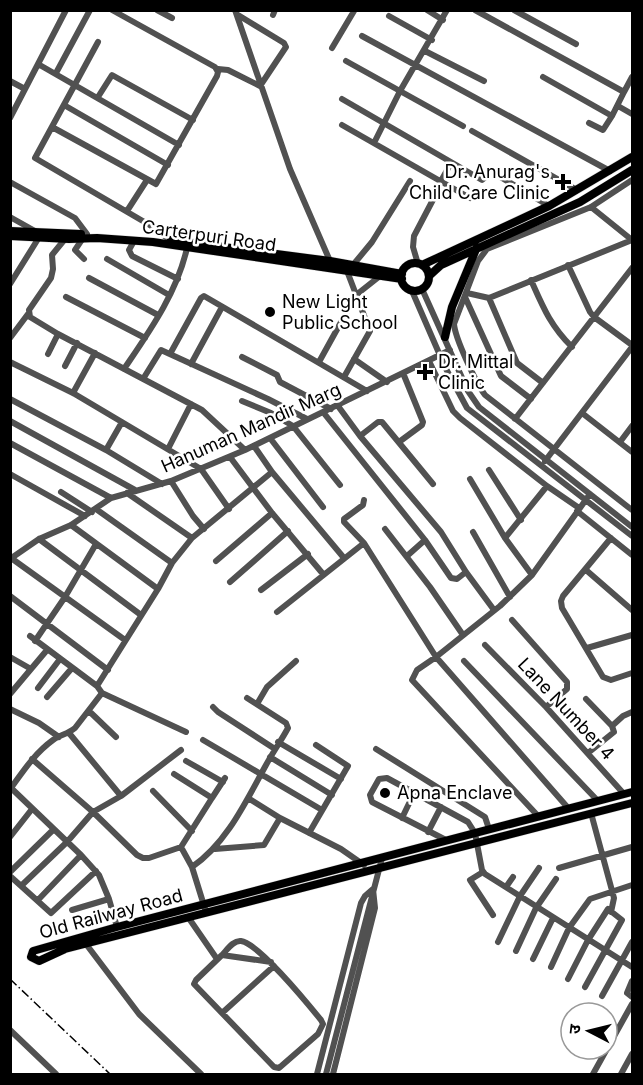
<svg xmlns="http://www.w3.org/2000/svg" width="643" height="1085" font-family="Inter,'Noto Sans Devanagari',sans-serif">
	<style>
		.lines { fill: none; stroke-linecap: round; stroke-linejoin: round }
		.major-casing { stroke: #dbdbdb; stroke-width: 9 }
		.minor { stroke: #515151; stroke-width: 6 }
		.major { stroke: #000; stroke-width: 8 }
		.rail { stroke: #000; stroke-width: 1.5; stroke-dasharray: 9 3 1.5 3; stroke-linecap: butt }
		.poi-dot { fill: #000; stroke: #fff; stroke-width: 2 }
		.labels { text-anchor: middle; stroke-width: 5; stroke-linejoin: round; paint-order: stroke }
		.poi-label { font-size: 18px; fill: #000; stroke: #fff; text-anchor: start }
		.street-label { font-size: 18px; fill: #000; stroke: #fff }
	</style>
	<rect width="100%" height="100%" fill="#fff"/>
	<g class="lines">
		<g class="major-casing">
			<path id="major" d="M10,231L81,234
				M10,236L69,239L97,238L153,242L402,279
				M171,240L330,261L402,274
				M401 277a14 14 0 1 1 28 0a14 14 0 1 1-28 0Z
				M422,265L549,206L632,157
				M429,276L441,265L580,202L632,170
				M445,337L452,307L477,247
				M632,792L117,927L33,951L31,957L39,961L65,949L632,803"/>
		</g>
		<path class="minor" d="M157,10L172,18
			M235,10L290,169L330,261
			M427,10L443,20
			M475,10L624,92L632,77
			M514,10L576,44
			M273,15L275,10
			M389,16L432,40
			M362,36L610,171
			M98,42L35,158L153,227L170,240
			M332,48L354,11L352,10
			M425,51L484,81
			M346,61L463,126
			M38,64L179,145
			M218,69L228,70L260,86L286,47L284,43L238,15
			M56,73L90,10
			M543,77L612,116L624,92
			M10,81L25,89
			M98,97L112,75L193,120
			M342,99L482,180L492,172L549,206
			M64,105L168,165
			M618,106L632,114
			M10,118L66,10
			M589,123L603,130L612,116
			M342,125L470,198
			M52,127L156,184L217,76L218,72L215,67L112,10
			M472,131L577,190
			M374,143L400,91L447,10
			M632,180L591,207L487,249L478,261L454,324C455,338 476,383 485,395L632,510
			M441,181L451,163
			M10,182L75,218L87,234
			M591,207L632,240
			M127,211L147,180
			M10,217L35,231
			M83,238L75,250L84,259
			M65,239L52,255L53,269L51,278L29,310L30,317L58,334L202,410L245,450
			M134,241L129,250L132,256L178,279
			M107,259L169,295
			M418,264L413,247L414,236L436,194
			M353,265L372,242L410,181
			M568,265L590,312L594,317L632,345
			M89,278L158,315
			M531,280C543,307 550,325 572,347
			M10,284L38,239
			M422,289L468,391L479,407L632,527
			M412,291L445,367L467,408L632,536
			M467,293L489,298L632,240
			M66,297L145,338
			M465,297L501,376L531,399
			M489,298L517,363L543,383
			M10,338L28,314
			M48,354L58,334
			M170,354L201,298L204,296L367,391
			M242,357L277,375L280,382L331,409
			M354,359L387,382
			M429,361L453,411L460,418L547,486L579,508
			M10,362L73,393L201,469L229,509
			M319,362L356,295L380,276
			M191,364L222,307
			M65,366L77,343
			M124,369C149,332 177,293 187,248
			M344,377L370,331L347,271
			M143,379L161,350L268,399L307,419
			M73,393L95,353
			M10,399L106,450L162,484
			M242,401L271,413L293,426L340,485
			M338,406L360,436L441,532L466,572L494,610
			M323,412L425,540L451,578L457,579L466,572
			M582,413L632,452
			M515,419L632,268
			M10,421L135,490
			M360,436L378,422H382L433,484
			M270,438L323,507
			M399,442L422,425L423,422L403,373
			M620,442L632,426
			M10,443L111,498
			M254,446L272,472L344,558
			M168,449L191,404
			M106,450L122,422
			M230,457L272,513L323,574
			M545,461L632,347
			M489,470L521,520
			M10,474L85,516
			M470,479L505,538L532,575
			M171,481L193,516L204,529
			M61,492L92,512
			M127,493L192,538
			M364,500L363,505L344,519V522L364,543L436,657L569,809
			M96,509L172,563
			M577,511L632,555
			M71,525L158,589
			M385,529L430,587L463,635
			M473,532L510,597
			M505,538L547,486
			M611,538L563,596L561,601L562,608L603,677L611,680L632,673
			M39,539L141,615
			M407,556L425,540
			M11,558L125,640
			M10,559L39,539L71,525L111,498L171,481L245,450L450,350
			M216,561L272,513
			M586,570L632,610
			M230,582L288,531
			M261,590L308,554
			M10,596L108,670
			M277,612L364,543
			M512,620L567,682V689L546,707
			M30,636L97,686L102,693L186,732
			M35,641L65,597L96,544
			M485,645L546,707L624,794
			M587,648L632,635
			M10,657L31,669
			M464,661L598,801
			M97,686L158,589L172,563L192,538L272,472
			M38,688L60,659
			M10,694L47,650
			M47,697L72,668
			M586,699L612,726
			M257,704L267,687L296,661
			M213,707L218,712L275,749
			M10,709L39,723L59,737
			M89,711L116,737
			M69,733L121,796
			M203,740L322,810
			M278,742L341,779
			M376,749L485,817L489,829
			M588,753L614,732L612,726L623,716L632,712
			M270,757L332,795
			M32,759L93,812L137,855L143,858H149L181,847L212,798
			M186,761L223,782
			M174,774L212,798L225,778
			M10,787L81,855L99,875L109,899L117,927
			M11,788C24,770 35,753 53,740C60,735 68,734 75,728L102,693
			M153,791L192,831
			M248,798L280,818L341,849L364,865
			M591,813L614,898L611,912
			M539,817L412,680L417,670L436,657L500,606L532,575L590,494
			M402,818L415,791
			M428,832L441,807
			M309,833L348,766L316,745
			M10,837L32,809
			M446,840L372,802L370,795L379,779L387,778L468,822L475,833L482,870L485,874L632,967
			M181,847L192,867L206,912
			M215,849L264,845L280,818
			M192,867C227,843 246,801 266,765C273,752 281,741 288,728L286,723L247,698
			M559,868L632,847
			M10,872L54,829
			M483,872L470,880L493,915
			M10,876L51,913L96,871
			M22,885L67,842L93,812L121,796L181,750
			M506,887L513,877
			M38,900L81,855
			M72,910L109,899
			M188,917L217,959
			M498,942L520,896L539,868
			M86,944L139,1014L201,1074
			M516,951L536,908L556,879
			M222,955C227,950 233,940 241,941C258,943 308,1004 321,1020L323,1024L318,1034L279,1068L274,1067L194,984L196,980L222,955L271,962
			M533,959L553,918
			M551,967L569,928L590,899L632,885
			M568,979L588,940L608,909L622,920L585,987
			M632,981L627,993L632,997
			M602,996L632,942
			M222,1013L274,966
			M10,1030L56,1074
			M317,1074L361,903L365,896L373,889L375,908L333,1074
			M326,1074L382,858
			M593,1074L632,1004
			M621,1074L632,1054"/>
		<use href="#major" class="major"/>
		<path class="rail" d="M10,979L110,1074"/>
	</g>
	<g class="poi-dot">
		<path d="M560 173h6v6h6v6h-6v6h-6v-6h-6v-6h6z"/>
		<circle cx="270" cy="312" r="6"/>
		<path d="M422 363h6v6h6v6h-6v6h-6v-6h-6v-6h6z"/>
		<circle cx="385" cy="793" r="6"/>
	</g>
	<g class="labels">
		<g class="poi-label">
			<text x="550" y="178" text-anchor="end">Dr. Anurag's<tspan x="550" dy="21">Child Care Clinic</tspan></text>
			<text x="282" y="308">New Light<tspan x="282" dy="21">Public School</tspan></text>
			<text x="438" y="368">Dr. Mittal<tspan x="438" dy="21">Clinic</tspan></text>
			<text x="397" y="799">Apna Enclave</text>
		</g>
		<g class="street-label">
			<text transform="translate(209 236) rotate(8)" y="6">Carterpuri Road</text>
			<text transform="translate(251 428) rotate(-24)" y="6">Hanuman Mandir Marg</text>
			<text transform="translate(566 709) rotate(47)" y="6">Lane Number 4</text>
			<text transform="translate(111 914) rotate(-15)" y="6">Old Railway Road</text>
		</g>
	</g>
	<rect width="643" height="1085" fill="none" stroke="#000000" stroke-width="24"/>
	<g transform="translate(589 1031) rotate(277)"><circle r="28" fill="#ffffff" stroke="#999999" stroke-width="1.5"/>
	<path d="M0-4.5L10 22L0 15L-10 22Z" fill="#000000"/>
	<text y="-9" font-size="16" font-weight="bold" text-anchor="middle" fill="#000000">उ</text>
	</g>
</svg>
